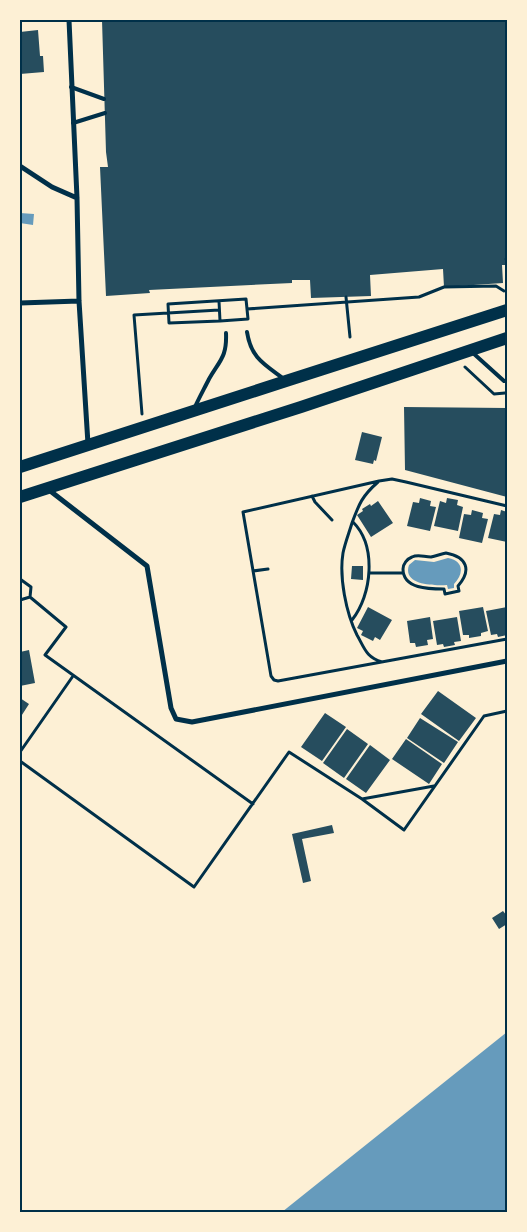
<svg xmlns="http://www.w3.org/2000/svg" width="527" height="1232" font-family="'Fira Sans Condensed',sans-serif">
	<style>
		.water { fill: #669bbc }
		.building { fill: #264d5e }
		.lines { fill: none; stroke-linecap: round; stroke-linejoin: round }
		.path { stroke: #003049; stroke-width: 3 }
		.service { stroke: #003049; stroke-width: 4 }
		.minor { stroke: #003049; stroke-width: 5 }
		.primary { stroke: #003049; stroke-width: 12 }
		.neatline { fill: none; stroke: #003049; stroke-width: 2 }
	</style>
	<rect width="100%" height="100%" fill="#fdf0d5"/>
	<path class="water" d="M20,213L34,214L33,225L20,223Z
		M448,558C464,561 464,574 454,584V588L448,589L447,585C434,586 402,585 409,565L415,560L434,562Z
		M507,1032V1212H282Z"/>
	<path class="building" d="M102,20H507V265H502L503,283L444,287L443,269L370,275L371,296L311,298L310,280H292V283L149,290L150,293L106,296L100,167H108L106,152Z
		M38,30L40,56H43L44,72L20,74V32Z
		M404,407L507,408V497L405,470Z
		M362,432L382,437L376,461L374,460L373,464L355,460Z
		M420,498L431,501L430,506L436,507L430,531L407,526L413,502L419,503Z
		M447,498L458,500L457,505L463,507L458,531L434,526L440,501L446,503Z
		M378,501L393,523L371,537L357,515L363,511L362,509L370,504L371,506Z
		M472,510L483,513L482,518L488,519L482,543L459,538L464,514L471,515Z
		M501,510L507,512V542L488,538L494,514L500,515Z
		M352,566H363V580L351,579Z
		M368,607L392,620L380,640L375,637L373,641L361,635L363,631L357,628Z
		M483,607L488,631L481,633V636L469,638V635H463L459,611Z
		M507,607V635L498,637L497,634L491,635L486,611Z
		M430,617L433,639L427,640L428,645L416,647L415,643H410L407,621Z
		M457,617L461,641L454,642L455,645L444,647L443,644L437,645L433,621Z
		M29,650L35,683L20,686V652Z
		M438,691L476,718L459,741L421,714Z
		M20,698L29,704L20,718Z
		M325,713L346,727L322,761L301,747Z
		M420,718L458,742L444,763L407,738Z
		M347,729L368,744L344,778L323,763Z
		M406,739L442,764L429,784L392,759Z
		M370,745L390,760L366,793L346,779Z
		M332,825L334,833L302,839L311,881L303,883L292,834Z
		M503,911L507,916V924L499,929L492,918Z"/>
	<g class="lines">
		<path class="path" d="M506,259H507
			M346,297L350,337
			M219,301L220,321L248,319L246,299L168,304L169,323L220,321
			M247,309L419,297L444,287L496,286L504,291
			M465,367L494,394L505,393
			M142,414L134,315L219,310
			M378,482C362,496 359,504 352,523C349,533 345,543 343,553C339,577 346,613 357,635C365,649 366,657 382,662
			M312,496L315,502L332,520
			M507,506L406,482L392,479L379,481L243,512L271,676L274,680L278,681L507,639
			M446,553C467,557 472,570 458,586L459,591L445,594L444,589C429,589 403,589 403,569C403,564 407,559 412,557C418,554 424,557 431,557C436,556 441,554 446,553Z
			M253,571L268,569
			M369,573H403
			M20,579L31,587L30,597
			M20,600L30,597L66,627L45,655L253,804
			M352,620C372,595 377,546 353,522
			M20,752L73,676
			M20,761L194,887L289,752L362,799L404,830L484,716L507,711
			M362,799L434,786"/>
		<path class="service" d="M71,87L104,99
			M73,123L105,113
			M247,332C251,358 264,364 284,379
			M473,353L504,381H507
			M195,407C199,398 204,389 209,379C220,360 227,357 226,333"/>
		<path class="minor" d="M69,20L77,198L79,301L88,444
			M20,166L52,187L77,198
			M20,303L79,301
			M49,490L147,566L171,708L176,719L192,722L507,661"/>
		<path class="primary" d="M20,467L286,381L507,310
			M20,497L301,407L507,338"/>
	</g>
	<rect width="527" height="1232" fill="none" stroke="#fdf0d5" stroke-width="42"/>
	<rect x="21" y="21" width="485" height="1190" class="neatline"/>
</svg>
